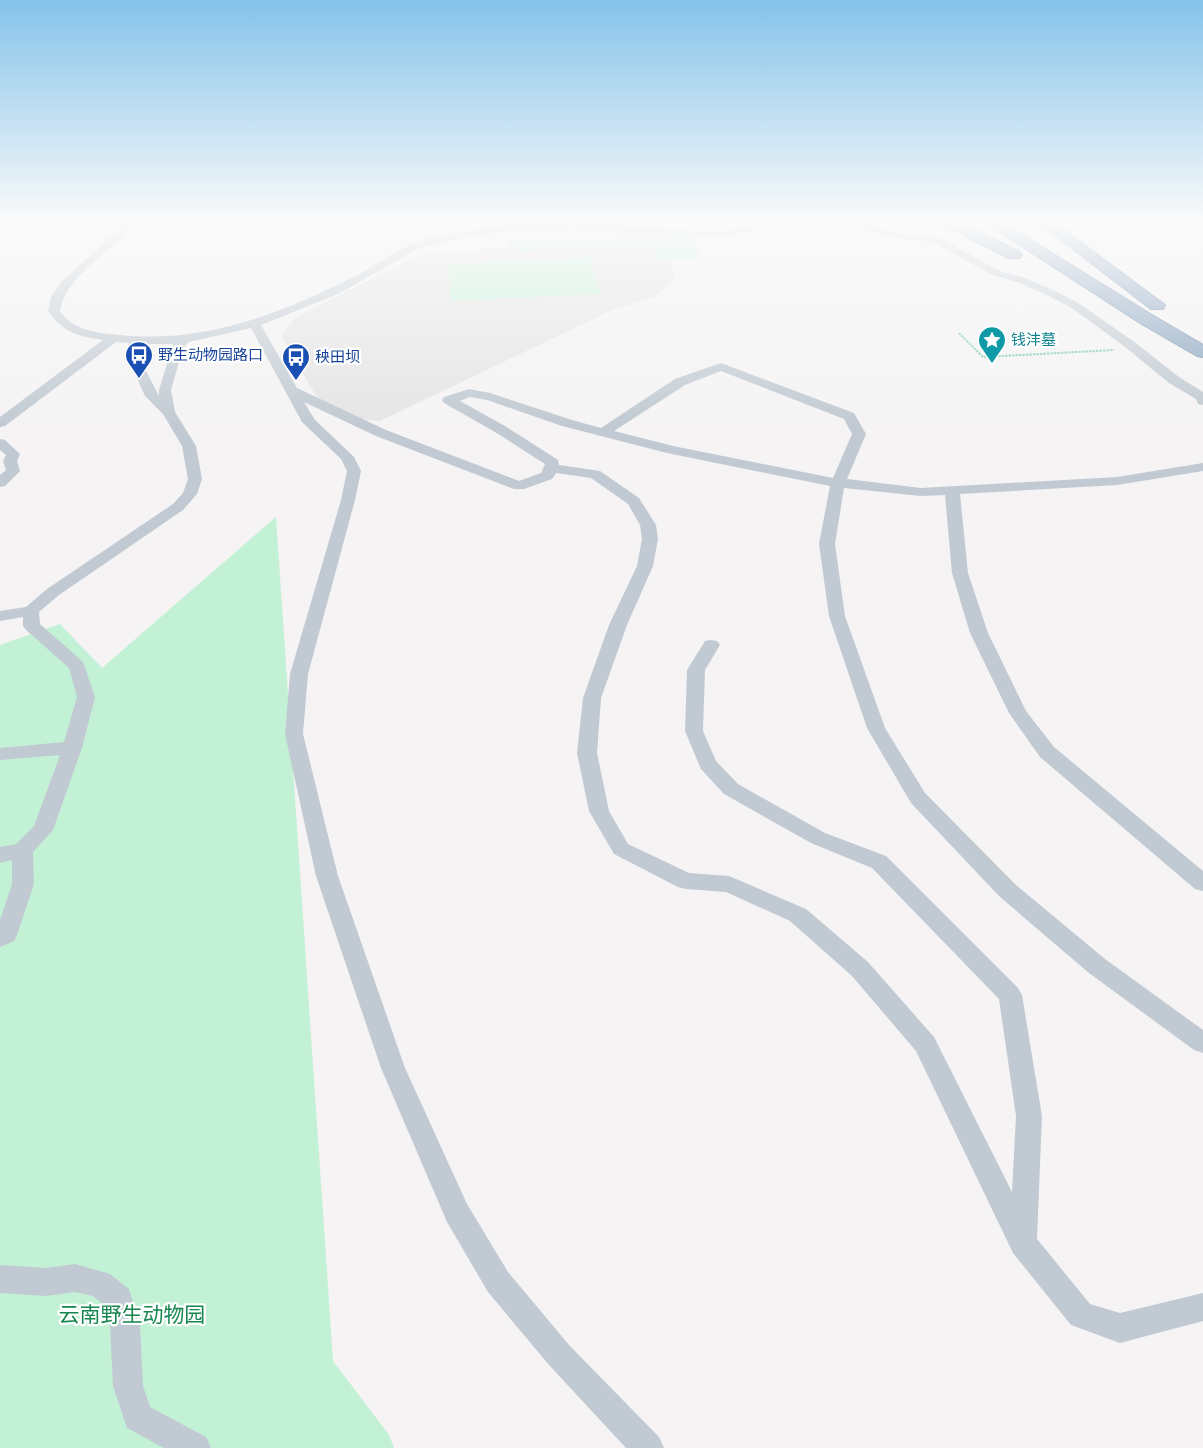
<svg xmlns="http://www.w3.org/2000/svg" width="1203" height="1448" font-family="'Exo 2','Noto Sans SC',sans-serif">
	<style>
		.education { fill: #e6e4e5 }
		.green { fill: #c3f1d5 }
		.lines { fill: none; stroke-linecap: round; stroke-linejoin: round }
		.highway-casing { stroke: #7690ad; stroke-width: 2 }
		.path { stroke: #7ad0a6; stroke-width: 2; stroke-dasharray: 2.5 1; stroke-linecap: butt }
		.minor { fill: #c1cad2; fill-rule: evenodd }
		.highway { fill: #8ba5c1; fill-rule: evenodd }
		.labels { text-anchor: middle; stroke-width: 4.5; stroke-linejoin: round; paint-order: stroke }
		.far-culture-label { font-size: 15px; fill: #0d838f; stroke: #fff; text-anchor: start }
		.far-transit-label { font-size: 15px; fill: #164399; stroke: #fff; text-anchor: start }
		.near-park-label { font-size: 21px; fill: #17864f; stroke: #fff }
	</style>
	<rect width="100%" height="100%" fill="#f5f3f3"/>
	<path class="education" d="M695,235L701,259L670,260L676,278L655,297L612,310L380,421L352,418L319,401L281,336L296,317L410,259L443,251L509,248V240Z"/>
	<path class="green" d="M691,236L698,258L658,259L652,237Z
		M650,237L653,247L514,251V240Z
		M590,257L601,294L451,301L448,264Z
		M276,517L333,1361L389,1435L394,1448H0V645L60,624L102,668Z"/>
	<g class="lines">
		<g class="highway-casing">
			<path id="highway" d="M944,223H962L1020,252L1022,255L1020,258H1008L946,226Z
				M986,223H1003L1152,315L1203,345V357L1197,356L1140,323Z
				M1039,223H1055L1165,305L1163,309H1151Z"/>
		</g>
		<path class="path" d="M959,333L983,357L1114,350"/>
		<path class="minor" d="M126,223H137C113,253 68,271 60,311C74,331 97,333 120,335C204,344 283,313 357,275C375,266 391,253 410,245C425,238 444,234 461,231C510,223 561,222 611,225C645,226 679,230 713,231C735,230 757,223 779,223L778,225L730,236L696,237L574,230L506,232L461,238L418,249L338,294L261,325L297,388L386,430L519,481L541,473L545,464L495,432L444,403L442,400L444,397L469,389L490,393L572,420L601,428L675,379L721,363L854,413L866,434L847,479L921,488L1117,477L1203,463V471L1117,485L960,494L968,573L988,633L1026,711L1054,747L1203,871V891L1195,889L1040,757L1009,713L970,633L952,573L945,495L921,496L844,488L835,544L845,616L885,728L925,793L1016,885L1105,959L1203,1030V1053L1194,1050L1089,973L1000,897L911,803L867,728L829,616L819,544L830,486L667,453L562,426L487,400L470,397L460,401L505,426L558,460L559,465L600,471L639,498L656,525L658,539L653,566L627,625L601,698L597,753L609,811L628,844L689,873L729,876L806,909L868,962L934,1037L1012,1192L1016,1116L999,999L872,868L811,843L724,794L701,769L685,731L687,670L705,641L711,640L717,641L720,645L705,670L703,731L716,761L738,784L825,833L886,856L1018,988L1022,995L1042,1116L1037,1239L1090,1304L1120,1313L1203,1293V1321L1120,1343L1071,1325L1013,1253L916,1051L852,976L790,921L726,892L686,889L678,887L614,854L589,811L577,753L583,698L609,625L637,566L642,539L640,525L628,504L591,478L556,473L552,479L524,489H514L376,436L304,402L315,420L354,457L361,471L355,500L308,674L303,734L338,876L405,1068L467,1204L508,1272L569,1345L659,1437L664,1448H626L549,1365L488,1292L447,1222L381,1068L316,876L285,734L290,674L341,500L347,471L341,459L302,422L251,328L189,342L183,348L171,390L175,412L196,446L202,479L197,494L183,510L59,595L39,612L40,624L83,662L95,697L82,748L53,830L33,852L34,884L17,935L14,941L0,947V920L12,884V860L0,863V847L16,844L34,826L60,755L0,760V748L64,742L77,697L69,668L26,630L23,626V617L0,621V611L26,607L47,589L173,504L183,493L188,479L182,446L163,414L145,396L130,363L129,343L116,342L5,426L0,427V417L103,340C77,336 64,333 48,311L51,297L63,280ZM141,344H173L159,390V396L142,363ZM721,371L844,419L852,434L833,478L673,446L614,431L685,385Z
			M841,223H858L898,233L922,234L944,240L1000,271L1025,278L1057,292L1080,304L1133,341L1179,377L1203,392V405L1198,404L1196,399L1169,383L1125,347L1072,308L1049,296L1017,282L992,275L936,244L922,240L898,239L842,225Z
			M0,439L5,440L20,454L17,461L20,471L5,486L0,487V475L6,470L3,461L6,455L0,450Z
			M75,1264L110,1274L129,1289L140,1325L143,1386L150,1407L206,1437L211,1448H164L127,1428L113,1386L110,1325L106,1307L93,1296L75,1292L46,1296L0,1293V1265L46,1268Z"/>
		<use href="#highway" class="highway"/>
	</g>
	<linearGradient id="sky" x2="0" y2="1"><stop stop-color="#85c3ea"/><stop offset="0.52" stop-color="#fafafa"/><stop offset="1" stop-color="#fafafa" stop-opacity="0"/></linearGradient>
	<rect width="1203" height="426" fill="url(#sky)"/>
	<defs>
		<g id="sight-pin" transform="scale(1.4375)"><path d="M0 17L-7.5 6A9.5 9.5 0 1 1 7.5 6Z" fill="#0f9aa8" stroke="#fff"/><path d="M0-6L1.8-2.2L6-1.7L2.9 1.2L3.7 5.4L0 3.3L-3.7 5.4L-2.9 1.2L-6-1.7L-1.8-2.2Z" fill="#fff"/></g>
		<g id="bus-pin" transform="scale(1.4375)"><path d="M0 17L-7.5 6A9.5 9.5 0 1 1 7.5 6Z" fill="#1a4fb4" stroke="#fff"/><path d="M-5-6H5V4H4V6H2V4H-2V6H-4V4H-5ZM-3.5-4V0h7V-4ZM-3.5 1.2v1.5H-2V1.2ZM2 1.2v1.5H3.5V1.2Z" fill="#fff"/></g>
	</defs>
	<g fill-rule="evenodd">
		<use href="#sight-pin" x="992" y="340"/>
		<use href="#bus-pin" x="139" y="355"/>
		<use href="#bus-pin" x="296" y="357"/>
	</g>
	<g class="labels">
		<g class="far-culture-label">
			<text x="1011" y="345">钱沣墓</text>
		</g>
		<g class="far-transit-label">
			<text x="158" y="360">野生动物园路口</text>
			<text x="315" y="362">秧田坝</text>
		</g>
		<g class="near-park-label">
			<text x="132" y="1322">云南野生动物园</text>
		</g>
	</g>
</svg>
